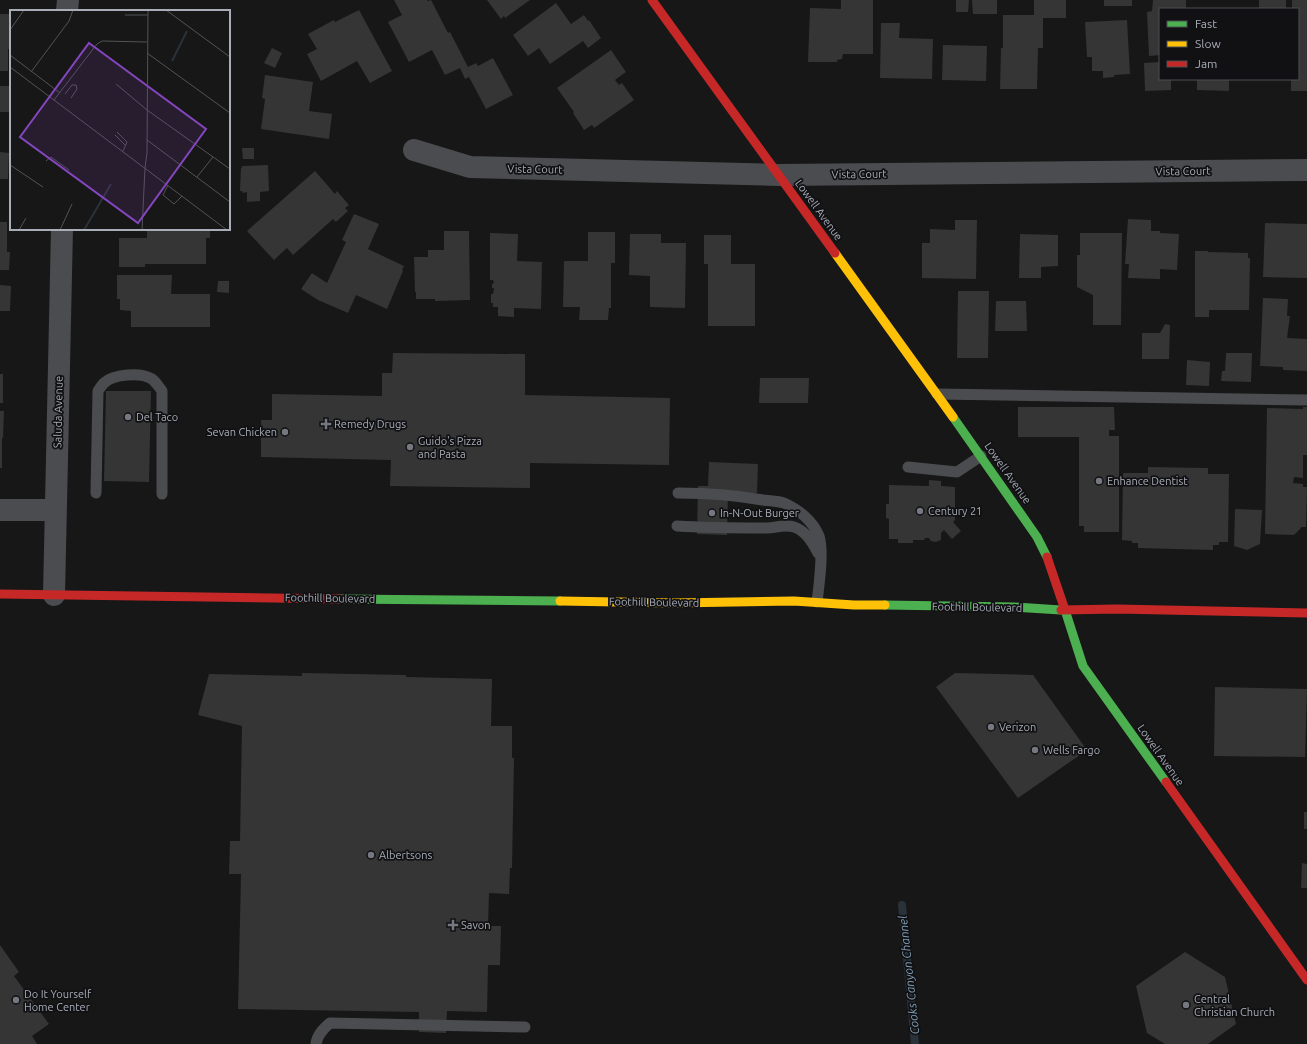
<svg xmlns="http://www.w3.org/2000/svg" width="1307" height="1044" font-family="Ubuntu,sans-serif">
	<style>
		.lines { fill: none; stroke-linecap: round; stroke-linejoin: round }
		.stream { stroke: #2a3239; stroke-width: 8 }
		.building { fill: #353536 }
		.lane { stroke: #4b4c50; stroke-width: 11 }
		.street { stroke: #4b4c50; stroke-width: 22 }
		.fast { stroke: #4caf50; stroke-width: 9 }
		.slow { stroke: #ffc107; stroke-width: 9 }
		.jam { stroke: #c62828; stroke-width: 9 }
		.poi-dot { fill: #757880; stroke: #111113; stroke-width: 1.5 }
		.labels { text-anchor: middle; stroke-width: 3.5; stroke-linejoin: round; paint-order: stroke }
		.street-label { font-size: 11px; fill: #a8adb8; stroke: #111113 }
		.poi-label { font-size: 11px; fill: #a8adb8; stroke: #111113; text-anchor: start }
		.water-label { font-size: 12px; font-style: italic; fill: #7f9bb3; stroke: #111113 }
		.inset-river { fill: none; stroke: #2a3239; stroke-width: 2 }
		.inset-road { fill: none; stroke: #515357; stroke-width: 1 }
		.view { fill: #8446be; fill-opacity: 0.15; stroke: #8446be; stroke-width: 2 }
		.inset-edge { fill: none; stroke: #a8adb8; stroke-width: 2 }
	</style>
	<rect width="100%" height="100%" fill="#171717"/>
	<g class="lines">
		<path class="stream" d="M902,905L915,1044"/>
	</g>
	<path class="building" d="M394,0H427L428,1L431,0L448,33L450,32L468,67L476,63L478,66L493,58L513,95L486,109L469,77L465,79L460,68L445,75L432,50L409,62L388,22L402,15Z
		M487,0H530L505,18L504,16L501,19Z
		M841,0H873V54H843L842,59L837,60V62H808L810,8L841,9Z
		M956,0H969L968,12H956Z
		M972,0H997V14H973Z
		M1034,0H1066V18H1043V48H1038L1037,89H1000L1001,48H1003V15H1034Z
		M1104,0H1132V6H1104Z
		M1153,0H1186V9H1160V55L1149,56L1147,12L1152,11Z
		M1259,0H1286V9H1259Z
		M1292,0H1307V91H1291V79H1298V9H1292Z
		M556,3L571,24L584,15L588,21L589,20L601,38L588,48L583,41L550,64L539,48L528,56L513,35Z
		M359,10L392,71L370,83L357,61L321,81L307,54L317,49L308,34L334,20L335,22Z
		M0,14H11V40L10,49H8V71H0Z
		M1127,20L1130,74L1114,75V77L1103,78V71H1092V57H1087L1085,22Z
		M881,23H900L899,38L933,39L932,79L880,78Z
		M943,45L987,46L986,81L942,80Z
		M272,48L282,53L275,68L264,63Z
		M611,50L626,72L615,80L619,85L622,83L634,100L594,128L592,125L584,130L573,113L574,112L557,88Z
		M1160,62V79H1171V90L1145,91L1144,63Z
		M265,75L313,82L309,111L332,114L329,139L261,129L265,99L262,98Z
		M1197,79H1229V91L1197,90Z
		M0,86H11V112H0Z
		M242,148H254V159H243Z
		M0,152L9,153L8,179H0Z
		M268,165L269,191L260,192V201L247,202V192L243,193L242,191H240L241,168H242V166Z
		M315,171L335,194L337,191L349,205L345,208L348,211L336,222L333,219L293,255L287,248L274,260L247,231Z
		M354,214L379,224L368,249L404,266L402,270L403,271L387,309L356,295L348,313L318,300L301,289L312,273L327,283L346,242L342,240Z
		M1128,219L1151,220V231H1160V233L1179,234L1177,270L1160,269V279L1128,278L1129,264H1125Z
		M955,220H977L976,279L922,278V243H930V229L955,230Z
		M0,222H7V252H10L9,270H0Z
		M1265,223L1307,224V278L1263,277Z
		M144,229H210V238H206V264H145V267H119V238H147V231L144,230Z
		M444,231H469L470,300L435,301V299H416V292H415L414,257H428V250H444Z
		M588,232H615V263H611V308H609L608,320H579L580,307H563L564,261H588Z
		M490,233L518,234L517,261L542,262L541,309L514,308V317L498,316V307H493V303H491V294H493L494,288H492V284L494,283L493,280H490Z
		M1080,233H1122L1121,325H1093V295L1077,287V255H1080Z
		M630,234H661V243H686L685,308L650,307V276L629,275Z
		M1020,234L1058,235V266L1041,267V278H1019Z
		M704,235H731V264H755V326H708V264H704Z
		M1195,251H1208V252L1248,253V258H1250L1249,310H1209V317H1195Z
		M117,275H172L171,294H210V327H131V311L120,310V299H117Z
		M218,281H229V293L217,292Z
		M0,285L11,286L10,311H0Z
		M958,291H989L988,358H957Z
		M1263,298L1288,299L1287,316H1290L1287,338L1307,339V371L1283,370V367L1260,366Z
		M996,301H1026L1027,331H995Z
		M1165,324L1170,325L1169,359H1142V333H1160Z
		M393,353L525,354V395L670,398L669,465L530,463V488L390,486L391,460L261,457V420H272V394L382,396V373H392Z
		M1226,353H1252L1251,382L1221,381L1222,371H1225Z
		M1187,360L1210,362L1209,386L1186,385Z
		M0,374H3V403H0Z
		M760,378H809L808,403H759Z
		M106,391H151L149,482L104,481Z
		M1018,407H1114L1115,430H1109V436H1119V532H1084V526H1079V437H1018Z
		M1303,407H1307V455H1303V478L1294,477L1293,483L1303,484V487H1307L1306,527H1301V528L1294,535L1265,534L1267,408L1303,409Z
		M0,411H4L3,438H2V468H0Z
		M709,462L758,464L757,493H728L727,535L697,534L698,486H708Z
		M1148,467L1208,468V474H1229L1228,542H1219V545H1213V550L1138,548V543H1132V541L1122,540L1123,473H1148Z
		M929,480L941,481V486L955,487V520L953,522L961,531L952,539L944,530L941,533V540L936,542L931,541L929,538H925L924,540H913V543H898V539H889V519L886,518V504H889V485L929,486Z
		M1235,509L1262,510L1260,544L1247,550L1234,546Z
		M302,673L406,675V677L492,679L491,726H512V758H514L512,868H510L509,894L489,893L488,926H501L500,965H488L487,1012L447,1011L446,1033L419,1032V1012L238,1009L241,874H229L230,841H240L242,726L198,715L209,674L302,676Z
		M955,673L1033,675L1087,750L1018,798L936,687Z
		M1215,687L1307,689L1305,757L1214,756Z
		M1304,812H1307V829H1304Z
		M1302,863L1307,864V888H1301Z
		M0,945L19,972L14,976L49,1024L32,1036L37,1044H0Z
		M1185,952L1225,977L1236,1024L1208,1044H1165L1147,1033L1136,986Z"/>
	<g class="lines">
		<path class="lane" d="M937,394L1307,400
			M908,467L957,472L981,456
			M96,493L98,391C100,388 102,385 104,383C113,374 141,372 152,379C156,382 159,387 162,391V494
			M678,493C706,493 735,495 763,500C770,501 778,501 784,503C798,509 813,521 819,536C824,551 819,585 817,602
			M677,526C707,528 737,528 766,528C775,528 785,524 794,527C806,531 812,542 818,553
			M316,1044C317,1035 323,1029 330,1023L525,1027"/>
		<path class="street" d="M67,11L68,0
			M414,150L470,167L779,175L1307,170
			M0,510H55
			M54,595L62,229"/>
		<path class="fast" d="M953,417L1037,537L1047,557
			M340,599L560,601
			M885,605L1014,607L1061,610
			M1065,610L1083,666L1166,782"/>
		<path class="slow" d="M835,253L953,417
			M560,601L675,603L794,601L854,605H885"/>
		<path class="jam" d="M652,0L835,253
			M1047,557L1065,610
			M0,594L340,599
			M1061,610L1117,609L1307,613
			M1166,782L1307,980"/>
	</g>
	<g class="poi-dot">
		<circle cx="128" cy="417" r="4"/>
		<path d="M324 418h4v4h4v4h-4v4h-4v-4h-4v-4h4z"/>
		<circle cx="285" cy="432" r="4"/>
		<circle cx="410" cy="447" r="4"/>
		<circle cx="1099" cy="481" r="4"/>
		<circle cx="920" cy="511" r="4"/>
		<circle cx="712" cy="513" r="4"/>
		<circle cx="991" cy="727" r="4"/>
		<circle cx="1035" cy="750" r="4"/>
		<circle cx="371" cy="855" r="4"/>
		<path d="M451 919h4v4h4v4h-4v4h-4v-4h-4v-4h4z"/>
		<circle cx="16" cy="1000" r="4"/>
		<circle cx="1186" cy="1005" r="4"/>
	</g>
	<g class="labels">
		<g class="street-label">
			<text transform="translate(535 169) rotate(1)" y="4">Vista Court</text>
			<text transform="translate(1183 171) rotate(-1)" y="4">Vista Court</text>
			<text transform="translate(859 174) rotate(-1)" y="4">Vista Court</text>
			<text transform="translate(819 210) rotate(54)" y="4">Lowell Avenue</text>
			<text transform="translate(58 412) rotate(-89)" y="4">Saluda Avenue</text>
			<text transform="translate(1008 473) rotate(55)" y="4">Lowell Avenue</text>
			<text transform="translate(330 598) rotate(1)" y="4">Foothill Boulevard</text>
			<text transform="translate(654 602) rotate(1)" y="4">Foothill Boulevard</text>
			<text transform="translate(977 607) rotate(1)" y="4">Foothill Boulevard</text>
			<text transform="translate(1161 755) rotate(55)" y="4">Lowell Avenue</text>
		</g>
		<g class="poi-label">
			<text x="136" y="421">Del Taco</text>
			<text x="334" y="428">Remedy Drugs</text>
			<text x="277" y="436" text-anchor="end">Sevan Chicken</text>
			<text x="418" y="445">Guido's Pizza<tspan x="418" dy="13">and Pasta</tspan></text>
			<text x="1107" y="485">Enhance Dentist</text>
			<text x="928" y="515">Century 21</text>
			<text x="720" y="517">In-N-Out Burger</text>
			<text x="999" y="731">Verizon</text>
			<text x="1043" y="754">Wells Fargo</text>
			<text x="379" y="859">Albertsons</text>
			<text x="461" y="929">Savon</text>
			<text x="24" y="998">Do It Yourself<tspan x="24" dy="13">Home Center</tspan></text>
			<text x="1194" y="1003">Central<tspan x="1194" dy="13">Christian Church</tspan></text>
		</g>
		<g class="water-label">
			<text transform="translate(909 975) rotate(-96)" y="4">Cooks Canyon Channel</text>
		</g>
	</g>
	<g transform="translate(10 10)">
		<rect width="220" height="220" fill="#171717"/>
		<path class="inset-river" d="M162,51L177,21M74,220L101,174"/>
		<path class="inset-road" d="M156,0L220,47M115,5H138M0,20L14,0M137,43L220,103M0,45L50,83M0,57L217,220M21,62L59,11L63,0M106,74L137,100L220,159M55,84L62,75H66L67,79L61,88M44,90L87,34L92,31L137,32M107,122L117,132L113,141M105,125L116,136M137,130L220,192M36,151L41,147L59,160M0,155L33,177M135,158L137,143L138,0M187,167L203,147M158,175L153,185L164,194L172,186M9,220L16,208M50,220L62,194M132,220L135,158"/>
		<path class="view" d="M79,33L196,119L128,213L10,127Z"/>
		<rect width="220" height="220" class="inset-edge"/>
	</g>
	<rect x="1159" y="8" width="140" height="72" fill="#111113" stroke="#4d4f55"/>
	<rect x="1167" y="21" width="20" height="6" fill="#4caf50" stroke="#4d4f55"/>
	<text x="1195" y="28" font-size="12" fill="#a8adb8">Fast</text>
	<rect x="1167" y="41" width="20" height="6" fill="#ffc107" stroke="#4d4f55"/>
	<text x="1195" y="48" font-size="12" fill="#a8adb8">Slow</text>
	<rect x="1167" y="61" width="20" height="6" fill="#c62828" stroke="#4d4f55"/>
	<text x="1195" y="68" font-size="12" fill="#a8adb8">Jam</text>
</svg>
